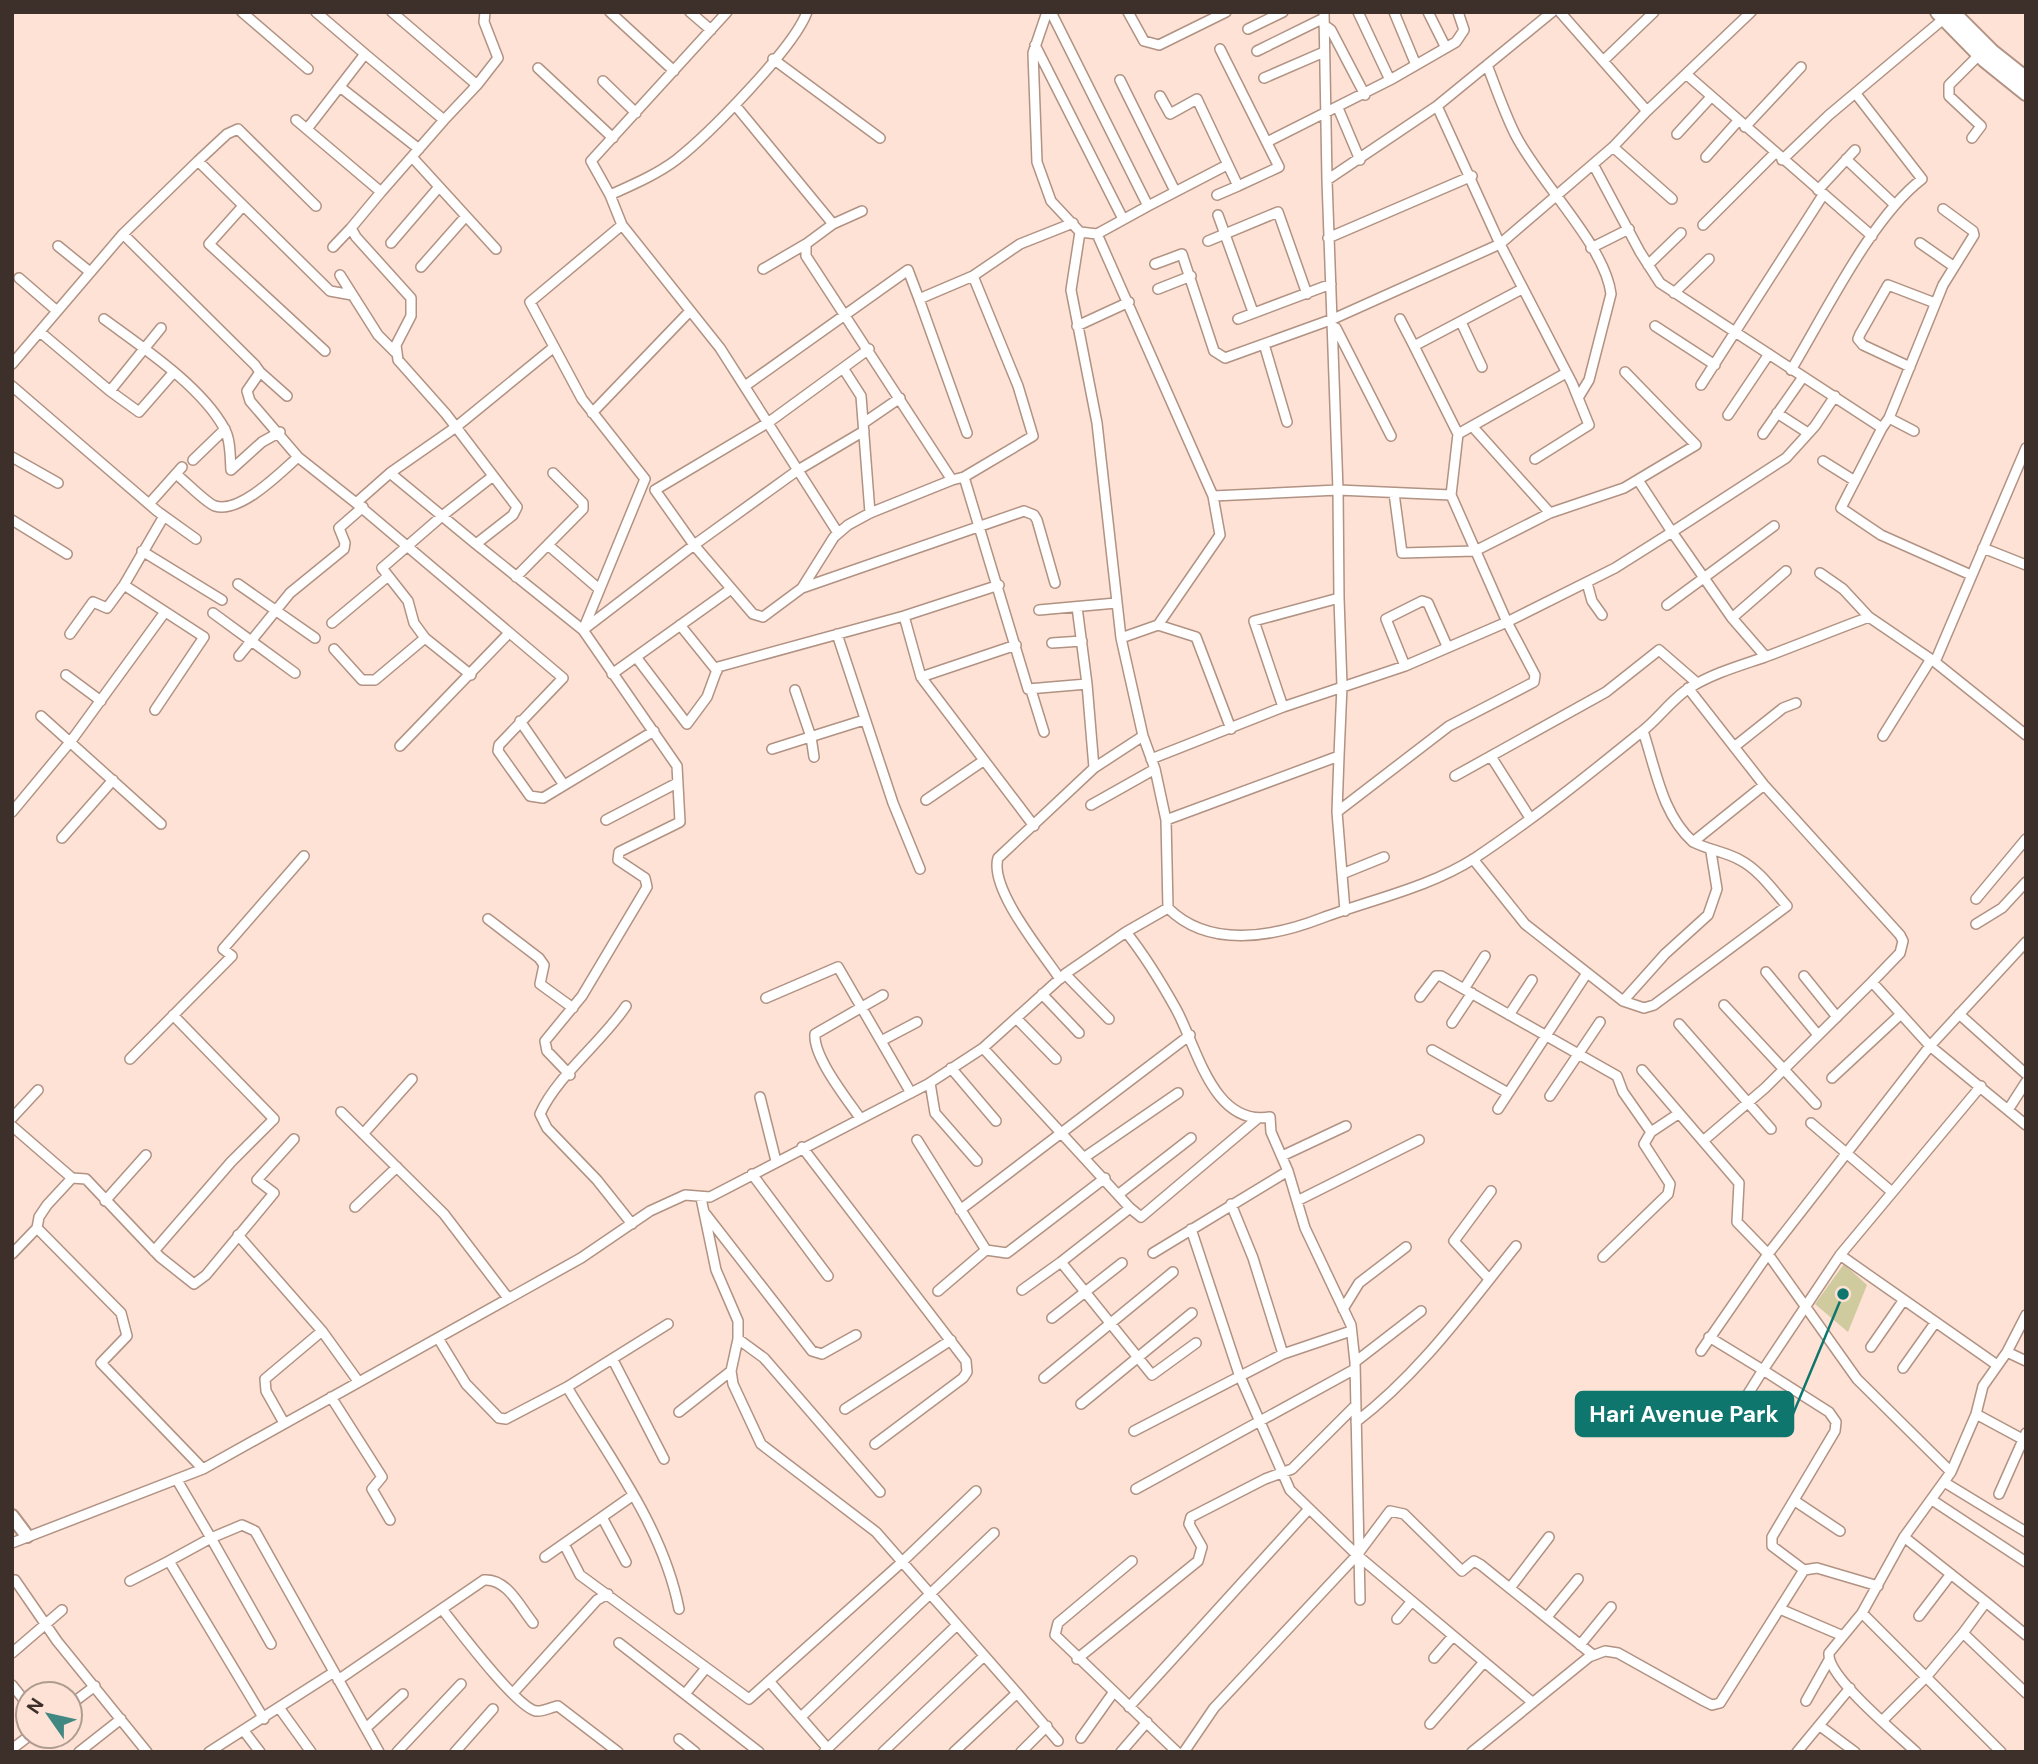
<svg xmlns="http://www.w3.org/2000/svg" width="2038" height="1764" font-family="'DM Sans',sans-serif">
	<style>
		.green { fill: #cfcb9e }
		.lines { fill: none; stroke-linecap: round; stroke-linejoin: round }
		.street-casing { stroke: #b19283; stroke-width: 12 }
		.secondary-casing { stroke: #b19283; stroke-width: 16 }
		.primary-casing { stroke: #b19283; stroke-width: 18 }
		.street { stroke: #fff; stroke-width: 9 }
		.secondary { stroke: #fff; stroke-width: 12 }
		.primary { stroke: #fff; stroke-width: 14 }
		.leader { fill: none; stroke: #0f766e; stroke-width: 2.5 }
		.callout-dot { fill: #0f766e; stroke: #fde2d5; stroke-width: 2.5 }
		.callout { fill: #0f766e; stroke: #0f766e; stroke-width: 2.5 }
		.callout-label { font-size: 23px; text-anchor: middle; font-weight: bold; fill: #fff }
	</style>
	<rect width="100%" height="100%" fill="#fde2d5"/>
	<path class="green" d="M1844,1264L1867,1285L1848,1332L1815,1304Z"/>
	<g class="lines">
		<g class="street-casing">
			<path id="street" d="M242,12L308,69
				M610,12L674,71
				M690,12L711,30
				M727,12L591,161L610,195C632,185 656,175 676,160C708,135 794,48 807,12
				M1047,12L1033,53L1037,162L1051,201L1080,232L1071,290L1097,423L1121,638L1143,736L1155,769L1166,820L1168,908
				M1051,12L1148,206L1097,234L1080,232
				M1128,12L1144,41L1159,45L1226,12
				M1324,12L1327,180
				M1394,12L1416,65
				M1428,12L1446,48
				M1552,12L1437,106L1327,180L1338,490L1451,495L1458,434L1566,373
				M1324,25L1331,30L1365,95
				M1248,29L1283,12
				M1035,45L1122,217
				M1257,51L1324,18
				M365,54L444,120L477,85L392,12
				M773,59L880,138
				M1603,61L1654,12
				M1487,65C1496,88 1504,112 1515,134C1539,182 1605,245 1611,294L1589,380L1578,398
				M538,68L613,138
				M1686,74L1872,236
				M1264,78L1324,52
				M1120,80L1175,191
				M1390,80L1456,42L1464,30L1458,12
				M603,81L636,113
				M477,85L498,58L484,22L485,12
				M340,87L419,149
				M1160,96L1170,114L1197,99L1238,186L1279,167L1220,49
				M735,105L833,224L806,244V256L952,480L964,477L1033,436L1018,386L973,276L1020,244L1073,223
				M1437,106L1500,244L1572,383L1589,425L1535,459
				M1338,108L1360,160
				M1647,111L1751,12
				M296,120L381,192L444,120
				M1745,127L1801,67
				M307,129L365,54L316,12
				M1677,134L1711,97
				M1972,138L1981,126L1949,96V85L1979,55
				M1267,142L1390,80L1358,12
				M1613,147L1672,199
				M412,157L496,249
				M1706,157L1738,121
				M1846,159L1895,205
				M1782,160L1829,115L1947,16
				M198,161L227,134L238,129L316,206
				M1593,164L1640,252L1660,283L1882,428L1889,418L1914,431
				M1818,190L1855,150
				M381,192L351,228L356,237L411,298V316L396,345L398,360L446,414L517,507L513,515L476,544L583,630L677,766L680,822L619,852L618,860L645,878L647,887L582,996L545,1041L547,1051L570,1075
				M610,195L622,225L720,348L838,533
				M1217,195L1238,186
				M243,206L209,244L325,351
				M1148,206L1227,165
				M1218,215L1253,312
				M833,224L862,211
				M622,225L530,302L582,399L645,479L583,630L694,545L753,614L763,617L802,588L834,537L848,525L870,513L952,480
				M1703,225L1775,153
				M123,234L255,365L260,372L247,391L250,401L298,457L356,503
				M1097,234L1213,496
				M1328,238L1472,176
				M1208,241L1278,212L1307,294
				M391,243L439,187
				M1920,243L1953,266
				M58,246L90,272
				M333,247L351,228
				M1591,248L1629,229
				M1155,264L1182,254L1214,351L1225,358L1333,319L1500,244L1613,147L1647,111L1560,12
				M1648,265L1681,233
				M421,267L466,216
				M763,269L806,244
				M340,275L378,335L395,352
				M19,278L57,311
				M1158,289L1191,276
				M1674,293L1709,259
				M919,299L967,433
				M104,319C142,347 201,386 224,428C231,439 230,458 231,470L262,442L280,432
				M1238,319L1331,284
				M1400,319L1414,346
				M1461,322L1482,367
				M1077,326L1129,302
				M1655,326L1715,365
				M1336,328L1391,436
				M40,332L110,391L161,328
				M1264,344L1287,422
				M554,347L456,427L390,473L356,503L563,678L499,745L498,751L530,796L543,798L654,731
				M12,364L123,234L198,161L330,291L352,295
				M1910,367L1863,345L1858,339L1860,334L1888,285L1935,303
				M843,368L861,396L870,513
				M1791,370C1825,314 1871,218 1922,179L1856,94
				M260,372L287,396
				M1701,385L1823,195
				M12,386L157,511L196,539
				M745,386L908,270L919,299L973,276
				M110,391L139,412L173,373
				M592,413L690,311
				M1777,413L1808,433
				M1728,415L1769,354
				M1889,418L1943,285L1974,235L1973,231L1943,209
				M865,422L900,398
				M1472,426L1550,513
				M1882,428L1841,508L1881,535L1971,575
				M864,431L798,470L694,545L655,490L769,422L869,349
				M1458,434L1414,346L1522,289
				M1763,434L1803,377
				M12,457L58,483
				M193,460L225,429
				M1823,461L1855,481
				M390,473L476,544
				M176,474C185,481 206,503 215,506C240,514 281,472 298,457
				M964,477L1028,689L1087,684L1077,607
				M1394,493L1402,553L1475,551L1550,513L1624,488L1696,445L1625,372
				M149,504L182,467
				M12,520L67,554
				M548,545L599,589
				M1983,548L2026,565
				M142,551L222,600
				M1820,573L1843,589L1869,617
				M516,577L583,509V503L553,473
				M1587,583L1592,601L1602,615
				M238,584L315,638
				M802,588L1024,511L1034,515L1037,520L1055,583
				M1667,605L1774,526
				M1039,610L1116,603
				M213,613L295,673
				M904,616L921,677L1034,826
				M1732,618L1786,571
				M332,623L387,577
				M680,625L717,671
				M1158,625L1220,535L1213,496L1338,490L1339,598
				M70,634L93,602L107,608L124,585
				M837,634L893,803L920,869
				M1121,638L1158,625L1196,637L1231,729
				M1052,643L1082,641
				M334,649L362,680H375L425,638
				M239,656L290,593L344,549L345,543L339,528L363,507
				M1765,656L1732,618L1672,532L1786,458L1815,426L1835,396
				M636,657L687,724L707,697L718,667L904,616L999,585
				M1935,662L2026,735
				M1405,666L1386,619L1422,601L1428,603L1447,646
				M612,674L731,589
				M66,675L101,701
				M471,675L425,638L414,623L408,601L382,568L442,516L493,476
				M921,677L1016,645
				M1087,684L1094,768
				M1688,688L1764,785L1900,935L1903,941L1900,953L1872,982
				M795,690L811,737L814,757
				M1031,690L1044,732
				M155,710L204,637L124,585L164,516
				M41,716L161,824
				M520,721L564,785
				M1643,731C1656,770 1662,814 1693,842L1764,785
				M1883,736L1931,659
				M400,746L509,633
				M1734,747L1783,708L1796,703
				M772,749L864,720
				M1339,756L1337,812L1345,911
				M1492,758L1530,818
				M1151,759L1283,707L1405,666L1507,622L1451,495
				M1455,776L1606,692L1659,650L1697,683
				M926,800L983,761
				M1091,805L1155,769
				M12,812L71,741L165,612
				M1337,812L1449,726L1534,682L1535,675L1507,622L1615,568L1672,532L1638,480
				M606,820L677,783
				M1166,820L1339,756L1342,686L1339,598L1254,621L1283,707
				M62,838L113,780
				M1473,859L1525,924L1623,1001L1644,1008L1654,1005L1787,906C1772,889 1759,870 1740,860C1726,852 1709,850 1693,842
				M1342,874L1384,857
				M1976,899L2026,839
				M488,919L539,958L544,965L540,984L573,1008
				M1976,924L2002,908L2026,882
				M1126,932C1145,956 1161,982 1176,1009C1197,1047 1213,1127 1270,1117L1271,1132L1288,1171L1305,1228L1351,1325L1355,1362L1360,1600
				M1766,972L1818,1035
				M1065,974L1109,1019
				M1804,976L1837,1017
				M1060,979C1042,952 989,889 998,858L1094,768L1143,736
				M1464,989L1485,956
				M1042,994L1079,1033
				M1420,997L1436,976H1441L1617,1076L1623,1092L1651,1132
				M766,998L838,967L911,1093
				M1623,1001L1665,954L1708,915L1717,889L1711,852
				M1724,1005L1816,1104
				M626,1006C602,1042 556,1077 540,1114L547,1128L597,1180L632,1224
				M1959,1014L2026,1074
				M1509,1015L1532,980
				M1016,1018L1056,1059
				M1452,1023L1472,993
				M1679,1024L1771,1129
				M881,1041L917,1022
				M983,1048L1130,1208
				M1432,1050L1508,1093
				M130,1059L232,956L223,949L304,856
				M951,1068L996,1121
				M1642,1070L1739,1183L1737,1222L1768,1254L1701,1351
				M1832,1078L1901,1014
				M930,1083L935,1113L977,1161
				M1981,1086L1840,1255L1997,1365
				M1550,1096L1600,1022
				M760,1097L776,1161
				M1498,1109L1587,973
				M2008,1110L2026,1082
				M341,1112L444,1214L508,1298
				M12,1118L38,1090
				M860,1118C847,1099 813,1057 815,1034L883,995
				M1811,1123L1892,1192
				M12,1126L72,1178L86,1179L160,1257L194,1284L206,1275L274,1193L257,1180L294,1139
				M363,1134L412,1079
				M917,1140L986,1250L938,1291
				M1703,1141L1765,1088L1872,982L1930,1046L2026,1125
				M802,1147L966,1361L967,1372L963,1378L875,1444
				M1282,1156L1346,1126
				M1085,1157L1178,1093
				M752,1174L828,1276
				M1119,1194L1191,1138
				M701,1198L716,1270L738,1321V1339L731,1371L733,1384L761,1444L876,1532L1017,1693L954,1752
				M105,1201L146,1155
				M1297,1201L1419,1140
				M1231,1204L1253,1258L1283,1354
				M355,1207L397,1167
				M960,1210L1190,1035
				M704,1212L812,1351L822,1354L856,1335
				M37,1228L121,1313L127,1336L101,1363L203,1469
				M1191,1229L1239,1374L1290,1490L1357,1555L1532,1702
				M238,1235L322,1331L358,1381
				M986,1250L1007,1253L1105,1178
				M154,1251L231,1162L274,1119L173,1015
				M1153,1253L1288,1171
				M12,1254L37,1228L39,1217L47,1205L72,1178
				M1603,1257L1668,1194L1670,1184L1644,1144L1651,1132L1678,1114
				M1489,1279L1454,1241L1491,1191
				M1022,1290L1061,1262
				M1343,1309L1359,1283L1406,1247
				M1052,1318L1122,1263
				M1709,1337L1763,1370L1726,1429
				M438,1338L466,1384L499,1418L506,1419L567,1387C609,1457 663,1527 679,1609
				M738,1339L764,1358L880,1492
				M1196,1343L1152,1375L1061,1262L1130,1208L1141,1217L1257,1119
				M1871,1347L1903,1301
				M2007,1352L2026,1361
				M613,1360L664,1459
				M1355,1362L1421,1311
				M1903,1368L1935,1323
				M1044,1378L1173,1272
				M567,1387L668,1324
				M331,1397L382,1477L372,1489L390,1520
				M1081,1404L1192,1313
				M845,1409L951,1340
				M679,1412L731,1371
				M1976,1414L2026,1441
				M1356,1422C1420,1373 1466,1308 1516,1246
				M284,1423L266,1391L265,1379L322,1331
				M1134,1431L1283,1354L1351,1331
				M1951,1472L1857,1379L1768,1254L1930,1046L2026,942
				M177,1480L211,1538L242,1525L255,1531L379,1752
				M1944,1482L2026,1532
				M1136,1489L1355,1369
				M1999,1494L2026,1433
				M1932,1500L2026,1562
				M1795,1501L1840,1531
				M602,1517L626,1562
				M1904,1537L1986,1602L1963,1633L2026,1693
				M12,1543L203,1469L581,1258L650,1211L685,1195L710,1197L928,1084L983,1048L1065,974L1126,932L1168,908C1209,949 1273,937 1322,918C1373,899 1428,888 1475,858C1532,820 1587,776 1640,733C1658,720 1672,698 1691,687C1714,673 1739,666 1765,657C1800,644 1834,630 1869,617L1935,662L2026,448
				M564,1544L580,1575L749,1699L901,1563L976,1491
				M545,1557L632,1496
				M1132,1561L1058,1623L1055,1635L1177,1752
				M1804,1570L1772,1546V1537L1835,1431L1836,1422L1829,1412L1763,1370L1840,1255
				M15,1580L57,1641L147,1752
				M130,1581L169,1561
				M1510,1588L1549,1537
				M1986,1602L2026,1635
				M442,1609C457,1628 516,1707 536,1711C543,1712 551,1707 558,1706L618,1752
				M1780,1609L1843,1636
				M1862,1613L2001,1752
				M1919,1616L1951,1574
				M1547,1617L1578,1579
				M1397,1619L1412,1601
				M619,1643L759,1752
				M1580,1645L1611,1607
				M12,1653L62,1610
				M1434,1658L1453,1636
				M1077,1659L1198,1561L1202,1547L1189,1524L1191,1517L1265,1479L1292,1469L1355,1406
				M338,1680L484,1580C507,1578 520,1607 533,1623
				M769,1681L829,1750
				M12,1685L28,1705
				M514,1692L597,1600L608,1594
				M1017,1693L1058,1741
				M685,1694L706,1668
				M1806,1701L1829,1660
				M70,1705L95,1686
				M1129,1707L1308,1510
				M280,1709L311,1752
				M801,1717L994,1533
				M264,1719L169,1561L211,1538L271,1644
				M1883,1720L1927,1676L1963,1633
				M1430,1724L1484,1662
				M1820,1726L1855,1752
				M366,1728L403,1694
				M244,1731L260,1752
				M1081,1738L1113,1693
				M679,1739L695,1752
				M12,1749L29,1736
				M79,1752L121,1719
				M209,1752L334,1672
				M397,1752L461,1684
				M455,1752L493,1709
				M824,1752L957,1625
				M883,1752L984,1656
				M1021,1752L1047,1726
				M1121,1752L1147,1722
				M1184,1752L1214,1708L1357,1555L1390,1511L1404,1514L1462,1571L1474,1561L1481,1565L1593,1655
				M1472,1752L1589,1657L1605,1651L1618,1653L1704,1701L1712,1705L1720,1703L1804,1570L1817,1568L1878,1586
				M1797,1752L1850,1688
				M1916,1752C1897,1734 1826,1676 1829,1653L1862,1613L1904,1537L1951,1472L1976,1414L1983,1386L2007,1352L2026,1315"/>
		</g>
		<g class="secondary-casing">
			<path id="secondary" d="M12,1516L27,1536"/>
		</g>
		<g class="primary-casing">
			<path id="primary" d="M1938,12L1985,60L2026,93
				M1952,12L1992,52L2026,79"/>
		</g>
		<use href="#street" class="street"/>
		<use href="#secondary" class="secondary"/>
		<use href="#primary" class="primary"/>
	</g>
	<path class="leader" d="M1843 1294L1793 1414"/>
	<circle class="callout-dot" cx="1843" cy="1294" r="7"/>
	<rect class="callout" x="1576" y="1392" width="217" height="44" rx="7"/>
	<g class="callout-label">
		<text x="1684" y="1422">Hari Avenue Park</text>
	</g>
	<rect width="2038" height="1764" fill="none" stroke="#3d302a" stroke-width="28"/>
	<g transform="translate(49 1715) rotate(304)"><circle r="33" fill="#fde2d5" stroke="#b09b91" stroke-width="2"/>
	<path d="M0-5L12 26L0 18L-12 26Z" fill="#418882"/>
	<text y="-10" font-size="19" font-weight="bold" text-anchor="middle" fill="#3d302a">N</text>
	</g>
</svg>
